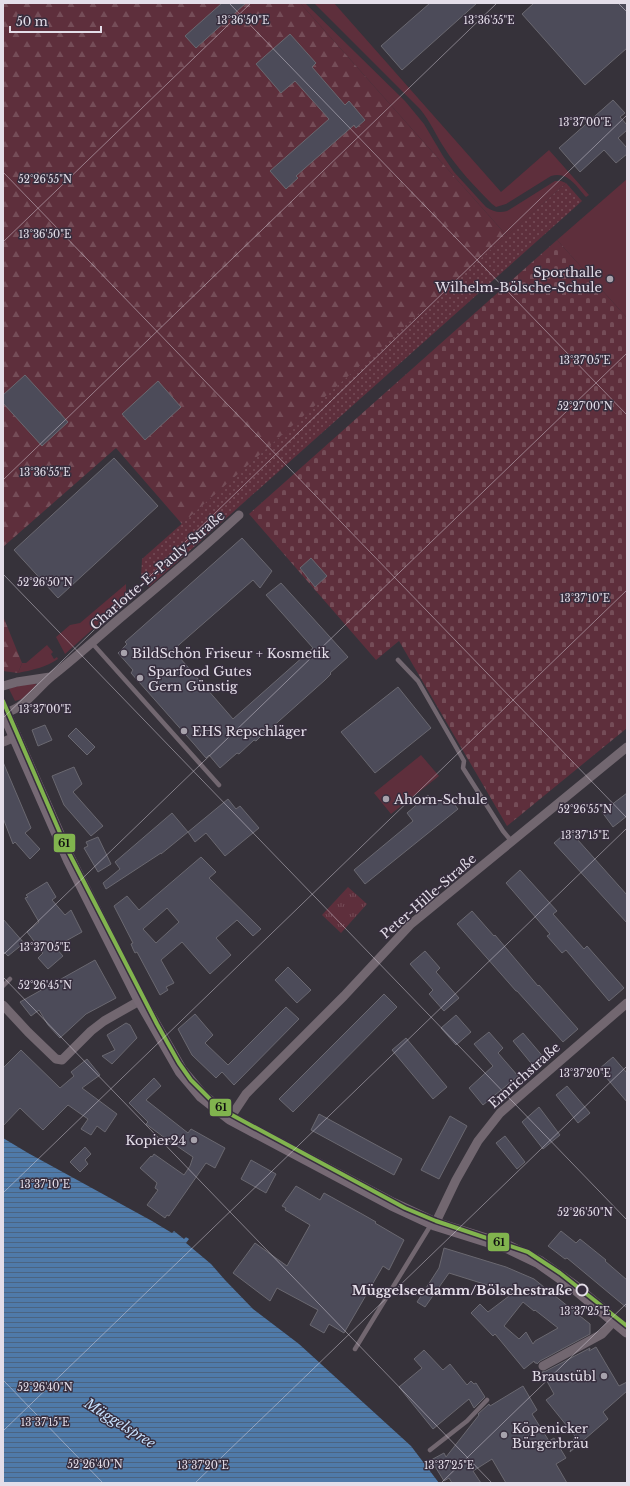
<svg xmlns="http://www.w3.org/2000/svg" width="630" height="1486" font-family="'Libre Baskerville',serif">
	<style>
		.grass { fill: #5e2f3c }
		.forest { fill: url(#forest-firs) }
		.cemetery { fill: url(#cemetery-stones) }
		.park { fill: url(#park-tufts) }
		.garden { fill: url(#garden-dots) }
		.water { fill: url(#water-rules) }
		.building { fill: #4c4b59; stroke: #6a6870; fill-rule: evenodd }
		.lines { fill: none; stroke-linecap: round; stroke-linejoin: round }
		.lane { stroke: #726770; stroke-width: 4.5 }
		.street { stroke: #726770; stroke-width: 9 }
		.secondary { stroke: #766974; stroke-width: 13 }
		.tram { stroke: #716870; stroke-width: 1 }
		.tram-1-casing { stroke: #372e3e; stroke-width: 7 }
		.tram-1 { stroke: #81b44e; stroke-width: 4 }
		.ticks { fill: none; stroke: #e4dee9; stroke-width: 1; stroke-opacity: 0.45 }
		.poi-dot { fill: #a7a2ac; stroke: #372e3e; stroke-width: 1.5 }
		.stop-dot { fill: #372e3e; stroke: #e4dee9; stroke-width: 2 }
		.labels { text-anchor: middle; stroke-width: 3; stroke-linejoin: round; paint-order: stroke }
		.poi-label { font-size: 13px; fill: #e4dee9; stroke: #372e3e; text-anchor: start }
		.street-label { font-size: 13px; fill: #e4dee9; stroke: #372e3e }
		.stop-label { font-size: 13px; font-weight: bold; fill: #e4dee9; stroke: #372e3e; text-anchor: end }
		.water-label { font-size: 14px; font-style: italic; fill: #c6e1fe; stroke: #372e3e }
		.ticks-label { font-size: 10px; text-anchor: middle; fill: #e4dee9; stroke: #372e3e; stroke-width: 3; stroke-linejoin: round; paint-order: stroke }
		.line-badge { stroke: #372e3e; stroke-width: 1.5 }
		.pale-badge-label { font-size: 11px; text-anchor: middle; font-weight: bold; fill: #111 }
	</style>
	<defs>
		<pattern id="forest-firs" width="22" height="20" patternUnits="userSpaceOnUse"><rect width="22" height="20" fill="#5e2f3c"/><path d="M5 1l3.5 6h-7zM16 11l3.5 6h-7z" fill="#754d58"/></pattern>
		<pattern id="cemetery-stones" width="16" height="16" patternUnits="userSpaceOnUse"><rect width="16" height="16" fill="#5e2f3c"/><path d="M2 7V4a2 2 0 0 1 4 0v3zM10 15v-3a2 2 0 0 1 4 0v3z" fill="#754d58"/></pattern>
		<pattern id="park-tufts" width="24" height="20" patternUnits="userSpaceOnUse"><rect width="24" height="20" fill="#5e2f3c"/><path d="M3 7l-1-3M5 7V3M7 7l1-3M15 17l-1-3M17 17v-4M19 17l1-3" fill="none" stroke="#754d58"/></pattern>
		<pattern id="garden-dots" width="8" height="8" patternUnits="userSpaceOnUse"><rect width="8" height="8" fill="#5e2f3c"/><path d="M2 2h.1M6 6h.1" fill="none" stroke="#754d58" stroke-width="1.8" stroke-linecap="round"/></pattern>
		<pattern id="water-rules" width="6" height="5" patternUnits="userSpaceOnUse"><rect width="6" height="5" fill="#4f7aa9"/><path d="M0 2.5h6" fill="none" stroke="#4b6481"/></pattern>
	</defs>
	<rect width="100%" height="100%" fill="#36323a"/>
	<path class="grass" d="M300,3H305L405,101L424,124L443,156L454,172L486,207C494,212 499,213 507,211L555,181H561L566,183L507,236Z
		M314,3H334L501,192L549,150L589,195L586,197C576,186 568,171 551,176L506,204L496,207L492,204C476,188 457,168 445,149C436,136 431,122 420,109Z
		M627,179V318L557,240Z
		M126,584V596L123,602L65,654L56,637L70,625L80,623Z
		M47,645L53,652L51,654L54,659L57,657L58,659C46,667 33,670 18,673L22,663H26Z
		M35,683L37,686L22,699L15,701L9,689L13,687Z
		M421,755L439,776L391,814L374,793Z"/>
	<path class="forest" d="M3,3H300L507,236L182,524L116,448L3,547Z
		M3,616L22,663L18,673L3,671Z"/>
	<path class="cemetery" d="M557,240L627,318V728L507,826L399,641L376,660L249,514Z"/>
	<path class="park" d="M348,887L367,904L341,933L322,915Z"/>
	<path class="garden" d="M566,183L582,201L149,587L141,579L142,559Z"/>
	<path class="water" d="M3,1138L28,1153L152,1221L172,1233L174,1231L184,1239L186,1237L189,1239L186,1243L211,1264L225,1280L253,1309L299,1344L411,1446L439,1483H3Z"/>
	<path class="building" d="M222,3H246L196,48L185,36Z
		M430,3H477L402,70L381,46Z
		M534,3H627V48L585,85L522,14Z
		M290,34L316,63L312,67L345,105L349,101L365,120L356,128L354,125L296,176L298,178L286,189L270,171L329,119L295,81L281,93L256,64Z
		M613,100L625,113L620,117L627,125V130L618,138L627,148V154L616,163L604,150L580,172L559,148Z
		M25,375L68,422L42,446L3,403V395Z
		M158,381L181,407L145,440L122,414Z
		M114,458L158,506L58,598L14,550Z
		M242,538L272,571L260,588L253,580L173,650L233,719L313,648L266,595L281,583L348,657L330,673L331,674L325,680L270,729L269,728L256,741L254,740L239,754L237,753L220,768L209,755L206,758L194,744L131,673L133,670L118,653L127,644L125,642Z
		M311,558L327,576L315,587L300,568Z
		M398,687L431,728L375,773L341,732Z
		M45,725L52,740L38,746L32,730Z
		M76,728L95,747L87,755L68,736Z
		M3,762L31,828L25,833L40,849L30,859L15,842L13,844L3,818Z
		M74,767L82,784L73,792L103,826L91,836L64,805L52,776Z
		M627,793V816L613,827L602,812Z
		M428,795L435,804L447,795L458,809L365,884L354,870L413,821L407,813Z
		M228,799L236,809L240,806L259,828L225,856L206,833L195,842L188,832Z
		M172,813L188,832L161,854V853L106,889L103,883L120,869L115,862Z
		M569,830L627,895V923L554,843Z
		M98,837L111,864L98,872L84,848L88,846L86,842Z
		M201,857L216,872L209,878L261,929L253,936L237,920L216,938L231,955L210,974L182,942L161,960L174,983L166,987L168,990L160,995L137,952L135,953L133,949L131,944L133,943L114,906L127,896L139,910ZM167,908L179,922L156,943L143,929Z
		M520,870L557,911L553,914L584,949L587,946L624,988L609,1001L566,950L562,953L547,936L550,934L506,883Z
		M47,882L56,897L52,900L65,915L71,910L82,932L55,947L63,956L48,969L38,958L43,953L27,932L39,922L25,898L28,897L26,895Z
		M472,911L494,936L495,935L538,986L539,985L578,1029L563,1042L517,991H516L457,924Z
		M3,919L24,943L8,956L3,951Z
		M425,951L440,968L436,972L459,998L444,1011L429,994L433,990L410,964Z
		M95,960L116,998L86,1014L60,1038L48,1025L39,1010L31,1016L20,1002Z
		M288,967L311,990L297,1003L275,980Z
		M384,994L397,1007L293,1112L279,1099Z
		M286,1007L299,1019L234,1085L222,1072L216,1078L192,1055L178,1029L195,1014L213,1035L205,1043L228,1065Z
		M456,1015L471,1032L456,1045L441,1028Z
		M126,1023L130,1025L137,1038L112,1064L102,1056L115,1050L107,1035Z
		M489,1032L503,1048L498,1053L518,1076L483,1105L469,1088L493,1066L474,1044Z
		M523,1033L545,1059L535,1068L513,1041Z
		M406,1038L447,1087L433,1099L392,1050Z
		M21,1050L60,1088L74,1076L71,1072L87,1059L100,1075L82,1088L117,1114L105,1132L97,1126L91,1135L81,1129L88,1119L68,1105L43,1130L20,1108L3,1126V1068Z
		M613,1057L627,1073V1102L599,1069Z
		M154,1078L161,1086L146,1100L188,1133L191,1129L225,1148L215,1168L206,1163L169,1216L167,1215L165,1218L147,1205L158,1190L155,1188L157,1183L140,1168L151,1156L152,1157L154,1154L184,1175L190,1166L193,1157L174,1144H173L146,1124L148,1122L129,1103Z
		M567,1086L590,1113L578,1123L556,1095Z
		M539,1107L560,1135L543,1149L522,1122Z
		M319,1114L402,1159L394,1175L311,1130Z
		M450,1116L467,1126L439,1179L421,1170Z
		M505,1136L525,1162L517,1169L496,1143Z
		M85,1147L91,1154L85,1160L88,1164L80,1172L70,1162Z
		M251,1160L276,1174L266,1193L241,1179Z
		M296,1186L320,1200L324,1193L362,1214L376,1222L375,1223L404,1240L389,1270L383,1266L344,1333L329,1324L324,1333L310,1325L318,1310L277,1288L270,1301L233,1273L255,1243L287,1266L310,1225L285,1210L286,1208L282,1206Z
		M561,1231L576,1243L580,1239L606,1260L605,1261L627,1280V1308L567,1258L565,1259L548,1246Z
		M444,1248L506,1267L534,1279L590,1324V1334L540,1361L537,1364V1363H535L534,1361L524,1369L495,1334L493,1336L471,1313L480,1304L488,1312L513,1293L449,1273L425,1307L417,1302L439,1268ZM523,1302L534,1311L535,1310L558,1328L535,1341L533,1344L526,1332L519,1339L504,1326Z
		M596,1347L619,1386L627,1382V1391L603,1412L608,1419L570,1452L575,1436L546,1400L554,1394L542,1372L546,1371L590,1348L589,1351Z
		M424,1350L443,1370L450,1364L467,1385L471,1381L474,1384L476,1383L485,1397L474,1408L469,1399L433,1429L399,1387L422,1368L414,1359Z
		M523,1386L537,1410L532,1414L549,1441L554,1438L566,1458L556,1464L567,1483H506L492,1459L473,1471L481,1483H452L449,1478L444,1481L431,1460L444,1453L446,1457L479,1415L478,1414L489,1404L490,1406Z"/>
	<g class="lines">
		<path class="lane" d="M92,643L219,785
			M398,660L418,681L464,761L463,768L503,831L512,842
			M3,986L10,979
			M355,1349L432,1223
			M430,1450L467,1421L487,1400"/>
		<path class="street" d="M3,686L17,682L50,677
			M5,713C26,707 36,689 52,676C75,658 97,638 119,619C160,585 200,551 239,515
			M3,742L15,737
			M3,1005L28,1032L56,1059L62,1060L91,1031L104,1021L141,1000
			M230,1118L246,1094L344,996L411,924L627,747
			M435,1224L456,1180L478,1141L500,1113L627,1003
			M543,1366L602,1334L615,1320"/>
		<path class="secondary" d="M3,709L69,859L138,996L181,1071L202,1096L230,1118L392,1204L435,1224L508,1247L539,1262L573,1286L627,1331"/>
		<path class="tram" d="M624,1331L627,1334"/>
		<g class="tram-1-casing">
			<path id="tram-1" d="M3,701L67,849L157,1024L179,1063L191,1080L212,1101L232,1115L405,1208L436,1221L528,1252L560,1273L627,1326"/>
		</g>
		<use href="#tram-1" class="tram-1"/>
	</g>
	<path class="ticks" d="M229,3L627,415M618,3L627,12M3,5L5,3M3,172L627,818M3,242L251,3M3,480L497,3M3,574L627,1220M3,718L627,115M3,955L627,353M3,977L492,1483M3,1193L627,590M3,1380L103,1483M3,1431L627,828M195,1483L627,1066M441,1483L627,1303"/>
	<g class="poi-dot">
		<circle cx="610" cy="279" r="4"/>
		<circle cx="124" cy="653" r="4"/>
		<circle cx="140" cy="678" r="4"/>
		<circle cx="184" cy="731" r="4"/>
		<circle cx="386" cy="799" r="4"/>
		<circle cx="194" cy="1140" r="4"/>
		<circle cx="604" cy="1376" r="4"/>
		<circle cx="504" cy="1435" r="4"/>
	</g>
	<circle class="stop-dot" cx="582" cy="1290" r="5.5"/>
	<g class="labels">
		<g class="poi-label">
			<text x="602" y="277" text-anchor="end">Sporthalle<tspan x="602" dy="15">Wilhelm-Bölsche-Schule</tspan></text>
			<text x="132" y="658">BildSchön Friseur + Kosmetik</text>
			<text x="148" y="676">Sparfood Gutes<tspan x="148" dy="15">Gern Günstig</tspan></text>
			<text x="192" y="736">EHS Repschläger</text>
			<text x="394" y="804">Ahorn-Schule</text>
			<text x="186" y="1145" text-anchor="end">Kopier24</text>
			<text x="596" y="1381" text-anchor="end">Braustübl</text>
			<text x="512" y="1433">Köpenicker<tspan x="512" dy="15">Bürgerbräu</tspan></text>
		</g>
		<g class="street-label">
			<text transform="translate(157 570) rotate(-41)" y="5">Charlotte-E.-Pauly-Straße</text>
			<text transform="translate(428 896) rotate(-41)" y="5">Peter-Hille-Straße</text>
			<text transform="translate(524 1075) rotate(-42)" y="5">Emrichstraße</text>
		</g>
		<g class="stop-label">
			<text x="572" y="1295">Müggelseedamm/Bölschestraße</text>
		</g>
		<g class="water-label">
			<text transform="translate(120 1423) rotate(32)" y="5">Müggelspree</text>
		</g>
	</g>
	<g class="ticks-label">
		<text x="243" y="24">13°36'50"E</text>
		<text x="489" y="24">13°36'55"E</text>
		<text x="585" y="126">13°37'00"E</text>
		<text x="45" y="183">52°26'55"N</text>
		<text x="45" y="238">13°36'50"E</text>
		<text x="585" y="364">13°37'05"E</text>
		<text x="585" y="410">52°27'00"N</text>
		<text x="45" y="476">13°36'55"E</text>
		<text x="45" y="586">52°26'50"N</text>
		<text x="585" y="602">13°37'10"E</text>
		<text x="45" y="713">13°37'00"E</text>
		<text x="585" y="813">52°26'55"N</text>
		<text x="585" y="839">13°37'15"E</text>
		<text x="45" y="951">13°37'05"E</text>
		<text x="45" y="989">52°26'45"N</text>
		<text x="585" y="1077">13°37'20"E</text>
		<text x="45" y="1188">13°37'10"E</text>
		<text x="585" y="1216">52°26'50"N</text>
		<text x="585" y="1315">13°37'25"E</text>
		<text x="45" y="1391">52°26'40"N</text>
		<text x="45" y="1426">13°37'15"E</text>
		<text x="95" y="1468">52°26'40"N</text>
		<text x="203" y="1469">13°37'20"E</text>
		<text x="449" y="1469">13°37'25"E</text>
	</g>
	<g class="line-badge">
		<rect x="53" y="833" width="23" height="20" rx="4" fill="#81b44e"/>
		<rect x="209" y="1098" width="23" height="19" rx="4" fill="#81b44e"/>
		<rect x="487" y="1232" width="23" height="20" rx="4" fill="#81b44e"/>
	</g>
	<g class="pale-badge-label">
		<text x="64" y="847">61</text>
		<text x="221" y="1111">61</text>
		<text x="499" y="1246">61</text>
	</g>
	<rect width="630" height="1486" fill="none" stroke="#e4dee9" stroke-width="8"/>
	<path d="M10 26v6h91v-6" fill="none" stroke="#e4dee9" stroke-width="2"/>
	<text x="16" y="26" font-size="12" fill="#e4dee9" stroke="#372e3e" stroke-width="3" paint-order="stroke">50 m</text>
</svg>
